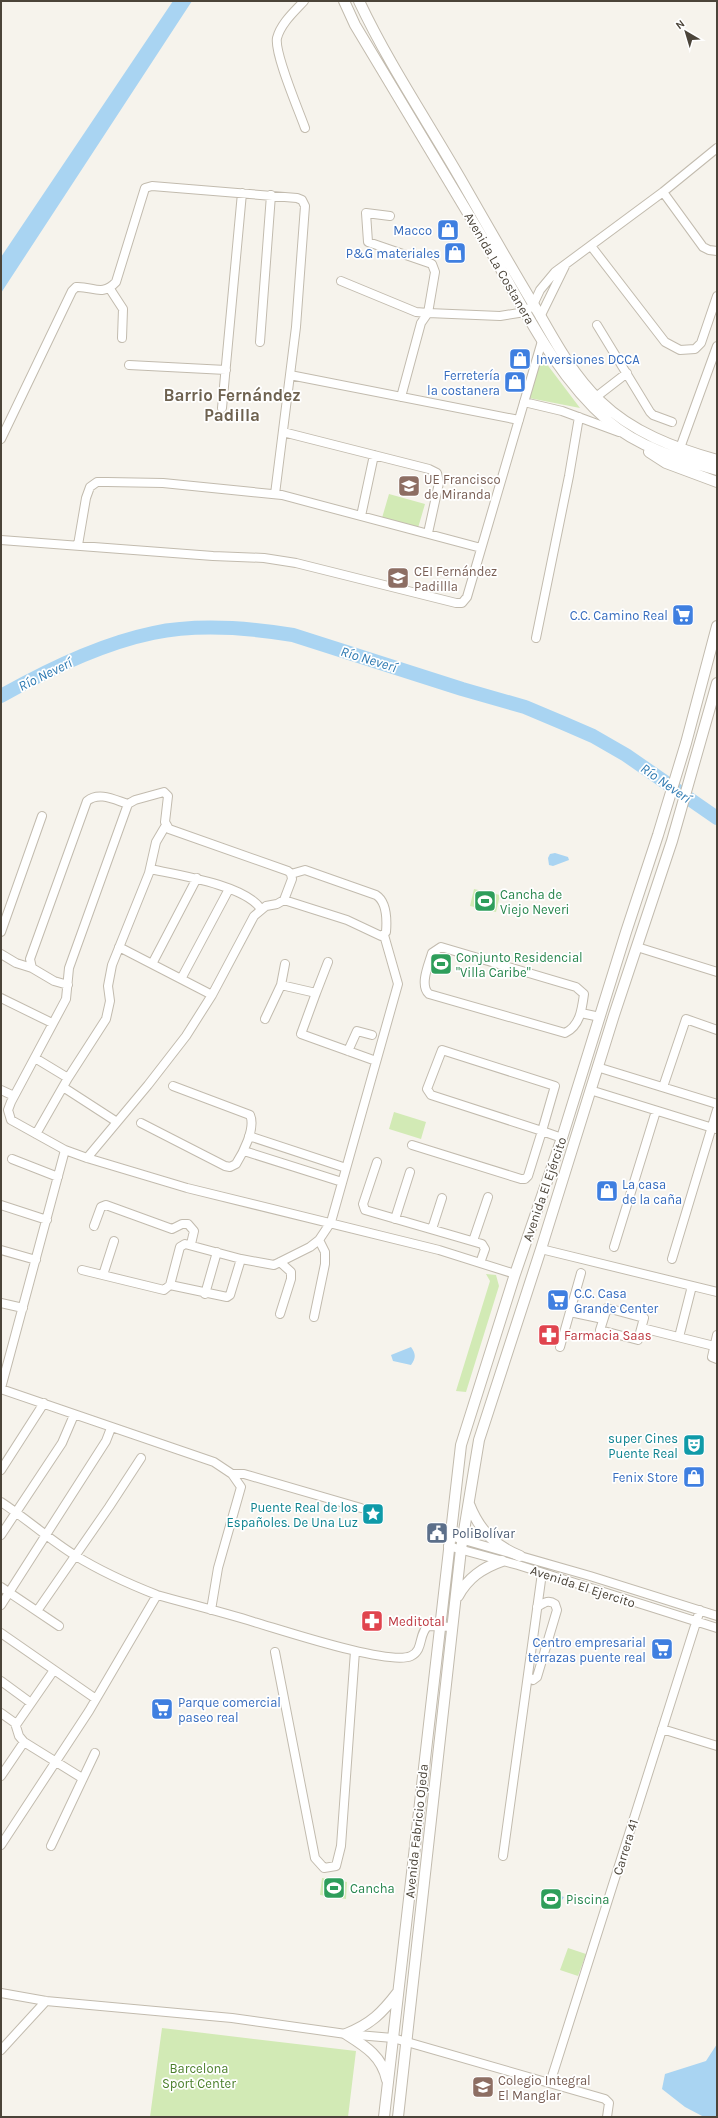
<svg xmlns="http://www.w3.org/2000/svg" width="718" height="2118" font-family="Karla,sans-serif">
	<style>
		.green { fill: #d2eab5 }
		.water { fill: #a9d4f2 }
		.lines { fill: none; stroke-linecap: round; stroke-linejoin: round }
		.river { stroke: #a9d4f2; stroke-width: 14 }
		.minor-casing { stroke: #c2bbae; stroke-width: 10 }
		.tertiary-casing { stroke: #c2bbae; stroke-width: 12 }
		.minor { stroke: #fff; stroke-width: 8 }
		.tertiary { stroke: #fff; stroke-width: 10 }
		.labels { text-anchor: middle; stroke-width: 3.5; stroke-linejoin: round; paint-order: stroke }
		.shop-label { font-size: 13px; fill: #366cbe; stroke: #fff; text-anchor: end }
		.street-label { font-size: 13px; fill: #4b4439; stroke: #fff }
		.education-label { font-size: 13px; fill: #785e54; stroke: #fff; text-anchor: start }
		.leisure-label { font-size: 13px; fill: #27864d; stroke: #fff; text-anchor: start }
		.health-label { font-size: 13px; fill: #be3a42; stroke: #fff; text-anchor: start }
		.culture-label { font-size: 13px; fill: #0d838f; stroke: #fff; text-anchor: end }
		.service-label { font-size: 13px; fill: #4e5e75; stroke: #fff; text-anchor: start }
		.park-label { font-size: 13px; fill: #4a7f2a; stroke: #fff }
		.water-label { font-size: 14px; font-style: italic; fill: #2e7ab2; stroke: #fff }
		.district-label { font-size: 17px; font-weight: bold; fill: #6e6250; stroke: #fff }
	</style>
	<rect width="100%" height="100%" fill="#f6f3ec"/>
	<path class="green" d="M540,355L580,408L529,398Z
		M389,494L425,504L418,528L382,518Z
		M474,889L500,895L496,912L470,906Z
		M394,1112L426,1122L421,1139L389,1129Z
		M486,1274L496,1275L499,1286L466,1392L456,1391L490,1281Z
		M322,1878L347,1882L346,1899L320,1895Z
		M568,1948L586,1954L578,1976L560,1970Z
		M162,2028L356,2051L348,2117H150Z"/>
	<path class="water" d="M173,1H192L1,293V257Z
		M555,853L568,857L569,860L553,866L549,865L548,858L550,854Z
		M411,1347C416,1354 416,1358 411,1365L393,1361L391,1355Z
		M542,1890L564,1897L558,1906L540,1901Z
		M717,2044V2117H704L685,2107L662,2089L665,2074L706,2061Z"/>
	<g class="lines">
		<path class="river" d="M1,696C47,670 100,644 153,633C196,624 250,628 293,635L462,689L525,707L563,723L593,736L626,755L717,818"/>
		<g class="minor-casing">
			<path id="minor" d="M304,1C295,11 281,23 277,38C274,53 299,111 305,128
				M663,192L703,247L709,250L717,251
				M591,246L665,342L680,350L695,349L701,343L717,296
				M341,281L416,312L428,313L435,272L432,264L368,242L366,213L390,216
				M110,289L123,309L122,338
				M540,317L565,266
				M597,325L650,412L653,415L672,422
				M260,342L271,195
				M129,365L226,370
				M290,375L519,420
				M401,397L421,323L428,313L500,316L525,312L533,305L540,290L555,272L663,192L717,148
				M596,397L627,373
				M524,402L562,411L619,432
				M222,408L242,193
				M283,432L429,469L437,473L439,483L428,533
				M1,439L72,291L76,287C93,286 102,297 116,282L145,188L152,186L297,198L302,200L305,206L296,327L275,494
				M680,448L717,346
				M361,516L374,455
				M1,540L213,556L264,558L296,563L456,603H462L467,597L542,341
				M78,545L86,498L90,487L97,482H107L163,483L282,495L481,548
				M536,638L569,476L579,417
				M150,869C178,875 245,885 261,909
				M284,900L347,920L381,936L386,932C387,920 387,902 376,895L305,870L291,874
				M1,932L42,816
				M119,947L212,995
				M441,947L576,987L584,994C582,1009 580,1026 565,1033L429,994C419,985 429,964 432,953Z
				M637,947L717,972
				M1,954L16,963L32,968
				M152,964L197,878
				M181,979L229,889
				M68,985L54,981L32,968L30,959L87,801C99,791 115,800 128,804
				M281,985L316,993L301,1034L376,1061
				M316,993L328,962
				M1,998L52,1023
				M581,1013L600,1017
				M265,1019L281,985L285,964
				M442,1050L555,1086L542,1131L431,1095L427,1089Z
				M348,1051L357,1031L372,1035
				M35,1058L68,1078
				M597,1067L717,1104
				M63,1087L117,1122
				M663,1087L686,1019L717,1030
				M1,1090L14,1096
				M590,1090L716,1129
				M141,1123L225,1166L230,1167L236,1164C243,1153 256,1128 250,1115L173,1086
				M36,1134L68,1078L106,1019L110,1001L108,986L112,965L149,873L156,842L166,825
				M249,1136L346,1168
				M412,1145L521,1179H525L528,1176L542,1131L562,1138
				M244,1151L342,1182
				M87,1158L148,1085L186,1036L212,995L254,916L266,906L277,904L284,900L292,879L291,874L288,871L169,829L165,822L168,796L164,792L135,800L128,804L69,968L66,999L11,1102L8,1110L11,1120L65,1150L87,1158L187,1188L439,1250L515,1274
				M12,1159L58,1177
				M377,1162L363,1204L365,1210L482,1244L485,1249L480,1263
				M1,1205L47,1220
				M395,1219L410,1172
				M94,1226L101,1207L106,1205L172,1229L182,1224H188L194,1231L191,1244
				M432,1229L442,1198
				M473,1241L488,1197
				M614,1247L656,1111
				M541,1249L717,1292
				M1,1250L36,1260
				M672,1259L717,1110
				M82,1270L164,1290L170,1285L180,1247L185,1244L241,1259L274,1265L310,1247L319,1240L331,1222L398,984L384,935
				M103,1275L114,1241
				M170,1285L227,1297L230,1295L241,1259
				M205,1294L217,1252
				M1,1303L23,1308
				M607,1308L644,1318L638,1340L600,1330Z
				M570,1312L603,1319
				M280,1314L291,1279V1272L280,1262
				M314,1317L325,1264V1252L319,1240
				M642,1328L714,1346
				M717,1335L712,1357L717,1359
				M679,1337L692,1286
				M560,1347L581,1273
				M1,1388L65,1150
				M1,1389L214,1462L232,1474L241,1487L218,1568L211,1610
				M1,1470L44,1403
				M232,1474H244L361,1508
				M1,1502C27,1519 50,1540 76,1556C102,1572 129,1584 157,1595C189,1604 222,1612 254,1622C282,1630 389,1666 411,1656C424,1650 418,1634 428,1626L453,1627
				M1,1535L62,1443L74,1415
				M450,1536L590,1576L717,1616
				M448,1546L518,1565L717,1628
				M1,1587L59,1626
				M1,1605L106,1441L111,1428
				M37,1611L109,1507L141,1458
				M1,1633L96,1699
				M275,1652L315,1858L324,1868L336,1866L341,1846L355,1651
				M528,1676L533,1680L537,1677L557,1610L555,1604C548,1599 544,1603 537,1607
				M1,1681L31,1703
				M1,1713L15,1723L19,1736L24,1742L82,1778
				M16,1725L54,1670
				M662,1729L717,1746
				M1,1776L24,1742
				M1,1845L89,1711L157,1595
				M51,1846L95,1753
				M503,1856L542,1573
				M1,1993L46,2001L232,2018L346,2034L393,2038L605,2099L609,2103L607,2117
				M1,2050L46,2001
				M550,2083L700,1610"/>
		</g>
		<g class="tertiary-casing">
			<path id="tertiary" d="M344,1L355,25C400,100 445,175 490,250C525,310 555,375 608,421C638,447 679,459 717,470
				M359,1C390,67 432,128 468,192C492,234 516,276 541,317C558,347 575,377 600,401C632,432 674,448 717,460
				M649,452L666,463L717,482
				M469,1504C479,1530 495,1546 520,1556
				M458,1596C468,1578 482,1568 502,1561
				M346,2034C371,2024 382,2013 398,1992
				M346,2034C365,2046 382,2056 387,2080
				M384,2117L461,1445L515,1274L562,1138L626,932L658,835L686,743L717,626
				M398,2117L461,1549L479,1440L541,1249L614,1015L672,841L717,683"/>
		</g>
		<use href="#minor" class="minor"/>
		<use href="#tertiary" class="tertiary"/>
	</g>
	<defs>
		<g id="shop-square" transform="scale(1.15)"><rect x="-9" y="-9" width="18" height="18" rx="4" fill="#3f7fe0" stroke="#fff"/><path d="M-5-2.5h2.3a2.7 3.5 0 0 1 5.4 0H5L5.5 6h-11ZM-1.5-2.5h3a1.5 2.3 0 0 0-3 0Z" fill="#fff"/></g>
		<g id="school-square" transform="scale(1.15)"><rect x="-9" y="-9" width="18" height="18" rx="4" fill="#8d6e63" stroke="#fff"/><path d="M0-5L7-2L0 1L-7-2ZM-4 1L0 2.5L4 1V4Q0 6-4 4Z" fill="#fff"/></g>
		<g id="supermarket-square" transform="scale(1.15)"><rect x="-9" y="-9" width="18" height="18" rx="4" fill="#3f7fe0" stroke="#fff"/><path d="M-6-5.5h2.5l.6 2H6L4.5 2H-2.5L-4.4-4H-6ZM-1.5 3.2a1.3 1.3 0 1 0 .1 0ZM3 3.2a1.3 1.3 0 1 0 .1 0Z" fill="#fff"/></g>
		<g id="stadium-square" transform="scale(1.15)"><rect x="-9" y="-9" width="18" height="18" rx="4" fill="#2e9e5b" stroke="#fff"/><path d="M0-5a6.5 5 0 1 0 0 10a6.5 5 0 1 0 0-10ZM-3.5-1.8h7v3.6h-7Z" fill="#fff"/></g>
		<g id="pharmacy-square" transform="scale(1.15)"><rect x="-9" y="-9" width="18" height="18" rx="4" fill="#e0444e" stroke="#fff"/><path d="M-2-6h4v4h4v4h-4v4h-4v-4h-4v-4h4Z" fill="#fff"/></g>
		<g id="theatre-square" transform="scale(1.15)"><rect x="-9" y="-9" width="18" height="18" rx="4" fill="#0f9aa8" stroke="#fff"/><path d="M-5-5.5Q0-4 5-5.5V0Q5 5 0 6Q-5 5-5 0ZM-3.3-2.5H-1v1.5H-3.3ZM1-2.5H3.3v1.5H1ZM-2.8 1Q0 5.5 2.8 1Z" fill="#fff"/></g>
		<g id="sight-square" transform="scale(1.15)"><rect x="-9" y="-9" width="18" height="18" rx="4" fill="#0f9aa8" stroke="#fff"/><path d="M0-6L1.8-2.2L6-1.7L2.9 1.2L3.7 5.4L0 3.3L-3.7 5.4L-2.9 1.2L-6-1.7L-1.8-2.2Z" fill="#fff"/></g>
		<g id="civic-square" transform="scale(1.15)"><rect x="-9" y="-9" width="18" height="18" rx="4" fill="#5c6f8a" stroke="#fff"/><path d="M-.6-6.5H3V-4.5H.6V-3L4-1V1h2V6H-6V1h2V-1L-.6-3ZM-1.2 2.5V6h2.4V2.5Z" fill="#fff"/></g>
	</defs>
	<g fill-rule="evenodd">
		<use href="#shop-square" x="448" y="230"/>
		<use href="#shop-square" x="455" y="253"/>
		<use href="#shop-square" x="520" y="359"/>
		<use href="#shop-square" x="515" y="382"/>
		<use href="#school-square" x="409" y="486"/>
		<use href="#school-square" x="398" y="578"/>
		<use href="#supermarket-square" x="683" y="615"/>
		<use href="#stadium-square" x="485" y="901"/>
		<use href="#stadium-square" x="441" y="964"/>
		<use href="#shop-square" x="607" y="1191"/>
		<use href="#supermarket-square" x="558" y="1300"/>
		<use href="#pharmacy-square" x="549" y="1335"/>
		<use href="#theatre-square" x="694" y="1445"/>
		<use href="#shop-square" x="694" y="1477"/>
		<use href="#sight-square" x="373" y="1514"/>
		<use href="#civic-square" x="437" y="1533"/>
		<use href="#pharmacy-square" x="372" y="1621"/>
		<use href="#supermarket-square" x="662" y="1649"/>
		<use href="#supermarket-square" x="162" y="1709"/>
		<use href="#stadium-square" x="334" y="1888"/>
		<use href="#stadium-square" x="551" y="1899"/>
		<use href="#school-square" x="483" y="2087"/>
	</g>
	<g class="labels">
		<g class="shop-label">
			<text x="432" y="235">Macco</text>
			<text x="440" y="258">P&amp;G materiales</text>
			<text x="536" y="364" text-anchor="start">Inversiones DCCA</text>
			<text x="500" y="380">Ferretería<tspan x="500" dy="15">la costanera</tspan></text>
			<text x="668" y="620">C.C. Camino Real</text>
			<text x="622" y="1189" text-anchor="start">La casa<tspan x="622" dy="15">de la caña</tspan></text>
			<text x="574" y="1298" text-anchor="start">C.C. Casa<tspan x="574" dy="15">Grande Center</tspan></text>
			<text x="678" y="1482">Fenix Store</text>
			<text x="646" y="1647">Centro empresarial<tspan x="646" dy="15">terrazas puente real</tspan></text>
			<text x="178" y="1707" text-anchor="start">Parque comercial<tspan x="178" dy="15">paseo real</tspan></text>
		</g>
		<g class="street-label">
			<text transform="translate(500 268) rotate(60)" y="5">Avenida La Costanera</text>
			<text transform="translate(544 1189) rotate(-71)" y="5">Avenida El Ejército</text>
			<text transform="translate(583 1586) rotate(18)" y="5">Avenida El Ejercito</text>
			<text transform="translate(416 1831) rotate(-84)" y="5">Avenida Fabricio Ojeda</text>
			<text transform="translate(625 1847) rotate(-73)" y="5">Carrera 41</text>
		</g>
		<g class="education-label">
			<text x="424" y="484">UE Francisco<tspan x="424" dy="15">de Miranda</tspan></text>
			<text x="414" y="576">CEI Fernández<tspan x="414" dy="15">Padillla</tspan></text>
			<text x="498" y="2085">Colegio Integral<tspan x="498" dy="15">El Manglar</tspan></text>
		</g>
		<g class="leisure-label">
			<text x="500" y="899">Cancha de<tspan x="500" dy="15">Viejo Neveri</tspan></text>
			<text x="456" y="962">Conjunto Residencial<tspan x="456" dy="15">"Villa Caribe"</tspan></text>
			<text x="350" y="1893">Cancha</text>
			<text x="566" y="1904">Piscina</text>
		</g>
		<g class="health-label">
			<text x="564" y="1340">Farmacia Saas</text>
			<text x="388" y="1626">Meditotal</text>
		</g>
		<g class="culture-label">
			<text x="678" y="1443">super Cines<tspan x="678" dy="15">Puente Real</tspan></text>
			<text x="358" y="1512">Puente Real de los<tspan x="358" dy="15">Españoles. De Una Luz</tspan></text>
		</g>
		<g class="service-label">
			<text x="452" y="1538">PoliBolívar</text>
		</g>
		<g class="park-label">
			<text x="199" y="2073">Barcelona<tspan x="199" dy="15">Sport Center</tspan></text>
		</g>
		<g class="water-label">
			<text transform="translate(369 659) rotate(17)" y="5">Río Neverí</text>
			<text transform="translate(45 674) rotate(-26)" y="5">Río Neverí</text>
			<text transform="translate(666 783) rotate(35)" y="5">Río Neverí</text>
		</g>
		<g class="district-label">
			<text x="232" y="401">Barrio Fernández<tspan x="232" dy="20">Padilla</tspan></text>
		</g>
	</g>
	<rect width="718" height="2118" fill="none" stroke="#4b4439" stroke-width="4"/>
	<g transform="translate(686 32) rotate(322)" stroke="#ffffff" stroke-width="3" paint-order="stroke">
	<path d="M0-3L7 15L0 10L-7 15Z" fill="#4b4439"/>
	<text y="-6" font-size="11" font-weight="bold" text-anchor="middle" fill="#4b4439">N</text>
	</g>
</svg>
